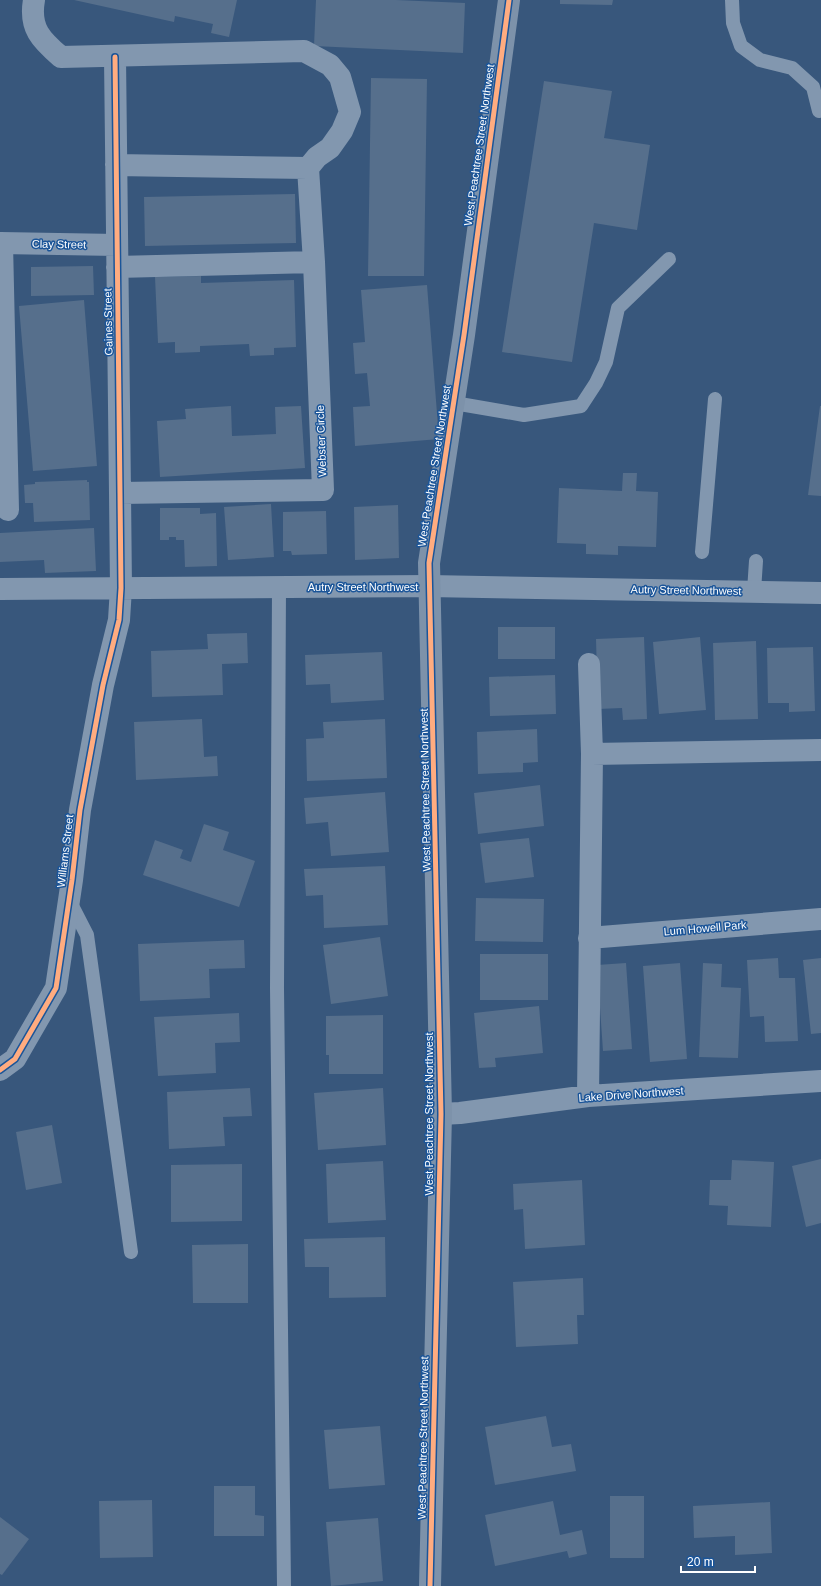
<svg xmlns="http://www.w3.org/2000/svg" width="821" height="1586" font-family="Arial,sans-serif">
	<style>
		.building { fill: #566f8c }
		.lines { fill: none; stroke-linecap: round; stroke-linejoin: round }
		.lane { stroke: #8297af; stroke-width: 14 }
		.street { stroke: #8297af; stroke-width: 22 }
		.secondary { stroke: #7d92aa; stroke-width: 22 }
		.cycleway-casing { stroke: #1b5599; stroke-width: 8 }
		.cycleway { stroke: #ffac80; stroke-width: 5 }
		.labels { text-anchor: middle; stroke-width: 3; stroke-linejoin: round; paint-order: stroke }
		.street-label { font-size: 11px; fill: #fff; stroke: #1b5599 }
	</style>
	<rect width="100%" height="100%" fill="#38577c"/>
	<path class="building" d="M74,0H237L229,37L211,33L213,24L175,16L174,22Z
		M316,0H396L465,3L463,53L314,46Z
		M560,0H613L612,5L560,4Z
		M371,78L427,79L424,276H368Z
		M544,81L612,91L604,138L650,145L637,230L594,223L572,362L502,352Z
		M295,194L296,243L145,246L144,197Z
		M93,266L94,295L31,296V267Z
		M201,276V283L294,280L296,347L274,348V355L250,356L249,344L200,346V352L175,353V342L158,343L155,277Z
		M427,285L439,439L355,446L353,407L370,406L367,373L355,374L353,343L365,342L361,290Z
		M84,300L97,466L33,471L19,306Z
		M231,406L232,436L276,434L275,407L301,406L305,468L160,477L157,421L186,419L185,409Z
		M820,406H821V496L808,495Z
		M623,473H637L636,491L658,492L656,547L618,546V555L586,554V544L557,543L559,488L622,491Z
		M87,480V482H89L90,520L34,522L33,503H25L24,485L35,484V482Z
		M271,504L274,557L228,560L224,507Z
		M398,505L399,558L355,560L354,507Z
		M160,508H200V514L216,513L217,566L185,567L184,540H176V537H169V540H160Z
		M326,511L327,554L292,555L291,551H283V512Z
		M94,528L96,571L45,573L44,560L0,562V533Z
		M498,627H555V659H498Z
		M247,633L248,663L222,664L223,695L152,697L151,651L208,649L207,634Z
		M644,637L647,719L623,720L622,708L598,709L596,639Z
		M700,637L706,710L659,714L653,642Z
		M756,641L758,719L715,720L713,643Z
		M813,647L815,711L789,712V703H768L767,648Z
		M382,652L384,700L331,703L330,684L306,685L305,655Z
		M555,675L556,714L490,716L489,677Z
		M202,719L204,757L217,756L218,776L136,780L134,722Z
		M385,719L387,778L307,781L306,739L324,738L323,722Z
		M537,729L538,762L523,763V772L478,774L477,732Z
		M540,785L544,826L478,834L474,793Z
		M385,792L389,852L331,856L328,822L306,824L304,798Z
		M204,824L229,832L223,850L255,861L239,907L143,875L155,840L183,850L180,858L191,862Z
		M529,838L534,877L485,883L480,843Z
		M385,866L388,925L324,928L323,895L306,896L304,869Z
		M476,898L544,899L543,942L475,941Z
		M380,937L388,996L331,1004L323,945Z
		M244,940L245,968L209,969L210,998L140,1001L138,944Z
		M480,954H548V1000H480Z
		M778,958L779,978H795L798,1041L765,1042L764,1016L750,1017L747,960Z
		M821,958V1033L811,1034L803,960Z
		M626,963L632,1049L603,1051L597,965Z
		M680,963L687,1059L650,1062L643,966Z
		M703,963L722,964L721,987L741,988L738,1058L699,1057Z
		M539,1006L543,1053L495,1058L496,1067L479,1068L474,1013Z
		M239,1013L240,1042L215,1043L216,1073L158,1076L154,1017Z
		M383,1015V1074H329V1055H326V1016Z
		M250,1088L252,1116L223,1117L225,1146L169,1149L167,1092Z
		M383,1088L386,1145L318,1150L314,1093Z
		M52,1125L62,1183L26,1190L16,1132Z
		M821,1159V1223L806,1227L792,1166Z
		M732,1160L774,1162L771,1227L727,1225L728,1206L709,1205L710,1180H731Z
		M383,1161L386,1220L328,1223L326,1164Z
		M242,1164V1221L171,1222V1165Z
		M582,1180L585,1245L525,1249L523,1209L514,1210L513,1184Z
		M385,1237L386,1297L329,1298V1267H305L304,1239Z
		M248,1244V1303H193L192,1245Z
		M583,1278L584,1315H577L578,1344L516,1347L513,1282Z
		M546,1416L552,1447L571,1444L576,1471L495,1485L485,1427Z
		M380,1426L385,1485L329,1489L324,1430Z
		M214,1486H255V1515L264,1516V1536H214Z
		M610,1496H644V1558H610Z
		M152,1500L153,1557L100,1558L99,1501Z
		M553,1501L560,1535L582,1530L587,1554L569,1558L567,1551L495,1566L485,1515Z
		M770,1502L772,1553L735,1555V1536L694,1538L693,1506Z
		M0,1517L29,1539L2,1575L0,1574Z
		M378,1518L383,1581L331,1586L326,1522Z"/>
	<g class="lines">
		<path class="lane" d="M732,0L733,23L741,46L760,60L792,68L813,87L819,111
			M454,403L524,415L581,406L596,383L606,362L618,308L669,259
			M702,552L715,399
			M279,587L277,988L284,1586
			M754,591L756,561
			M69,900L87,935L131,1252"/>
		<path class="street" d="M34,0C29,28 41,40 61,57L304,51L330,65L340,77L350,112L342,131L330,148L317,157L308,168
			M116,165L308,168
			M0,243L117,245
			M2,243L8,510
			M117,267L314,262
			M120,493L323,490L314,262L308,168
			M0,589L429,586L821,593
			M592,754L821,750
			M589,938L821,919
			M0,1070L15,1059L56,988L72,880L80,810L103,685L119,620L121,588L120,493L115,57
			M588,1096L592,754L589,664
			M441,1114L460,1113L588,1096L821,1081"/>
		<path class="secondary" d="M430,1586L441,1114L429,563L464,335L509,0"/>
		<g class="cycleway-casing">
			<path id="cycleway" d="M0,1070L15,1059L56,988L72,880L80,810L103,685L119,620L121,588L120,493L115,57
				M430,1586L441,1114L429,563L464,335L509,0"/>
		</g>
		<use href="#cycleway" class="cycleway"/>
	</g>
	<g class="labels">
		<g class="street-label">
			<text transform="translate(479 145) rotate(-82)" y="4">West Peachtree Street Northwest</text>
			<text transform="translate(59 244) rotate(1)" y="4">Clay Street</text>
			<text transform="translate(108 322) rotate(-91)" y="4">Gaines Street</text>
			<text transform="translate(321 441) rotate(-92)" y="4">Webster Circle</text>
			<text transform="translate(434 466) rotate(-81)" y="4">West Peachtree Street Northwest</text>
			<text x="363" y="591">Autry Street Northwest</text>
			<text transform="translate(686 590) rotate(1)" y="4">Autry Street Northwest</text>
			<text transform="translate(425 790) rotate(-91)" y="4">West Peachtree Street Northwest</text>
			<text transform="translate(65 851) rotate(-83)" y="4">Williams Street</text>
			<text transform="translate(705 928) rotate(-5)" y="4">Lum Howell Park</text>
			<text transform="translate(631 1094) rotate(-4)" y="4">Lake Drive Northwest</text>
			<text transform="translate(429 1114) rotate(-90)" y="4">West Peachtree Street Northwest</text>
			<text transform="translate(423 1438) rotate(-89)" y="4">West Peachtree Street Northwest</text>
		</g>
	</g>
	<path d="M681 1566v6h74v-6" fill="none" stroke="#ffffff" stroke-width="2"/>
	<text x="687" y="1566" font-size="12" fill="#ffffff" stroke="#1b5599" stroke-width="3" paint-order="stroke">20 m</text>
</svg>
